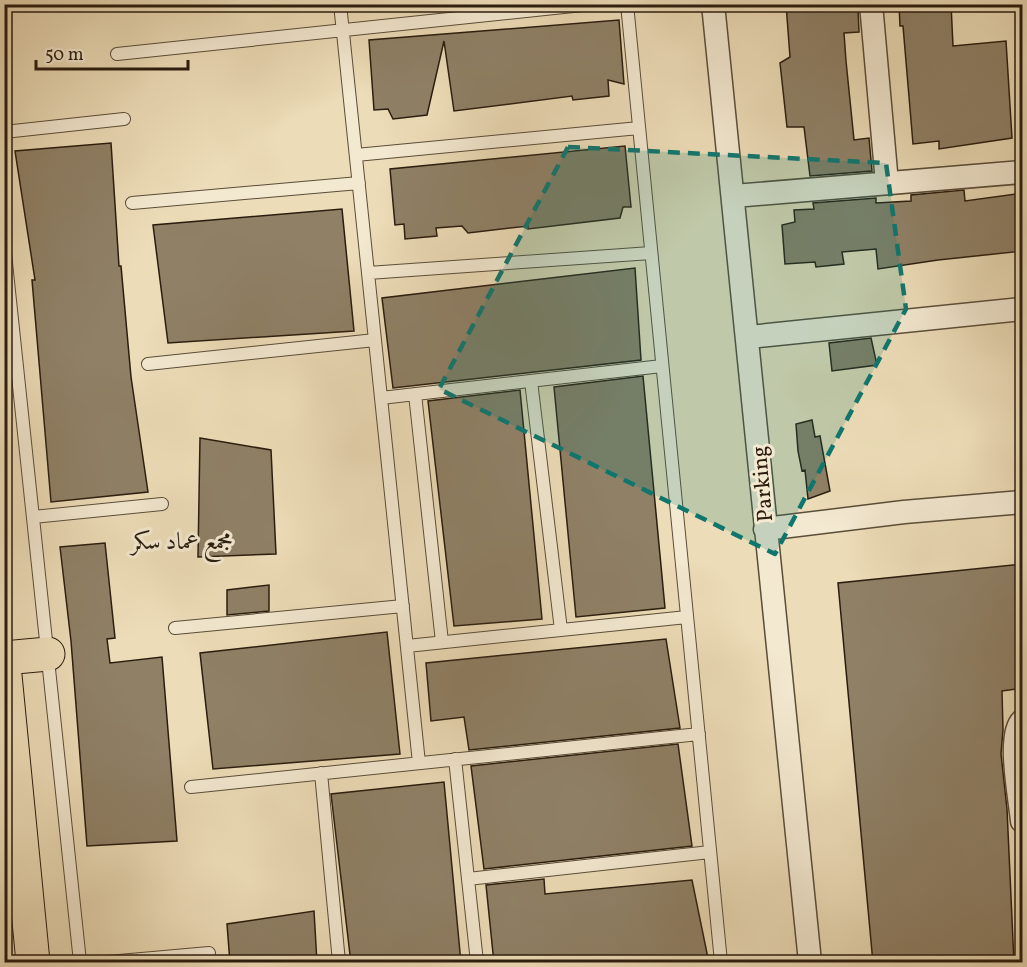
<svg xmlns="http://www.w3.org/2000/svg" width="1027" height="967" font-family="Vollkorn,Amiri,serif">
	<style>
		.building { fill: #8f8066; stroke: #2a1d0f; stroke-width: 1.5 }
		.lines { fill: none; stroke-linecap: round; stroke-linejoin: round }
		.lane-casing { stroke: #5a4d39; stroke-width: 14 }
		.street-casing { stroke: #5a4d39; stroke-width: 25 }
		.primary-casing { stroke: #2a1d0f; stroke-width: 35 }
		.lane { stroke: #f3e8d0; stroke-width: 12 }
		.street { stroke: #f3e8d0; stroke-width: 22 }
		.primary { stroke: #ecdcb7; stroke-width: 33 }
		.marked { fill: #0f766e; fill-opacity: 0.2; stroke: #0f766e; stroke-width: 4.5; stroke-dasharray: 12 8; stroke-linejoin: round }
		.labels { text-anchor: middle; stroke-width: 6; stroke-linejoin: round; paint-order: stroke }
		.street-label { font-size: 22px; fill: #2a1d0f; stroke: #f3e8d0 }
		.neighbourhood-label { font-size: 24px; fill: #2a1d0f; stroke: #f3e8d0 }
	</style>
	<rect width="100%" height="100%" fill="#ecdcb7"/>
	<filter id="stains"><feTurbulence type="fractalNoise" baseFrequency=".00333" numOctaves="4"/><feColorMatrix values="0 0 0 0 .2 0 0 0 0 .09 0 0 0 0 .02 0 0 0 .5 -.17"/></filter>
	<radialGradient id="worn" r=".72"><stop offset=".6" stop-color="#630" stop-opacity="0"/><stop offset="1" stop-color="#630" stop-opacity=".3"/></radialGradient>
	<path class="building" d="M786,4H847V9H858L859,32L844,33L846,61L854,140L869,138L872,171L810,176L804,127H787L780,63L790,57Z
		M899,4H951L953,46L1006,41L1012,138L939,149V141L913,144L903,26H900Z
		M619,20L624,84L608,80L609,96L573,100L572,96L454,111L444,41L427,115L393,119L388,109L374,110L369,40Z
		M111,143L119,266H121L131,377L148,492L51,502L32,280H35L15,151Z
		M625,146L631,207H623L620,218L528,229V226L468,233L462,226L436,228L437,236L405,239L404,224L395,225L390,169Z
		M964,190L965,201L1023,193V251L938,260L878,269L876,249L842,252L844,264L816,267L815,262L785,264L782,225L795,222L794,210L814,209L813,203L876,198V203L911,201V195Z
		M342,209L354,331L168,343L153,225Z
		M635,268L641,360L393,388L382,298Z
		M871,338L877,365L832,371L829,343Z
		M643,376L665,608L576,617L554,387Z
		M520,390L542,619L454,626L428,401Z
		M812,420L815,437L820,436L830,491L808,499L805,470L802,471L798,451L796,424Z
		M200,438L271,450L276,554L198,557Z
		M105,543L115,638L107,639L110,663L162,657L177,841L87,846L71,641L60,547Z
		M1023,564V688L1002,691L1003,730L1001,754L1007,809L1014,963H873L838,583Z
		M269,585V611L227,615V590Z
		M387,632L400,754L213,769L200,653Z
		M666,639L680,728L469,750L464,717L431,721L426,663Z
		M678,744L692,846L484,869L471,766Z
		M444,782L461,963H351L331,794Z
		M544,879L545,894L692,880L709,963H494L486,885Z
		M314,911L317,963H230L227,924Z"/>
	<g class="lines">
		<g class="lane-casing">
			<path id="lane" d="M340,4L419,763
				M627,4L721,962
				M117,54L592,4
				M4,132L124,119
				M356,155L639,128
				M132,203L359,183
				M4,244L80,962
				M368,273L651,253
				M148,364L375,340
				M531,381L561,630
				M415,394L442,642
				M381,398L662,366
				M33,517L162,504
				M175,628L403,606
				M407,646L687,617
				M455,759L477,962
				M321,773L339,962
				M191,787L699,734
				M468,879L710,852
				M108,962L209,953"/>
		</g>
		<g class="street-casing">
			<path id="street" d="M713,4C747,324 777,643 810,962
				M871,4L887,183
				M734,196L1022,172
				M749,337L1022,309
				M765,529L904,512L1022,502
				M1022,721C1007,735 1020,799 1022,821"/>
		</g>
		<g class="primary-casing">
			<path id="primary" d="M4,658L48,654
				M4,665L33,962"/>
		</g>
		<use href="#lane" class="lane"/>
		<use href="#street" class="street"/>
		<use href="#primary" class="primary"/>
	</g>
	<path class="marked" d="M568,147L886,163L906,309L775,554L439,389Z"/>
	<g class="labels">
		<g class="street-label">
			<text transform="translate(761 484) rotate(-95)" y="8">Parking</text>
		</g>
		<g class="neighbourhood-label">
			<text x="182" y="549">مجمع عماد سكر</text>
		</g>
	</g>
	<rect width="1027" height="967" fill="none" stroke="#ecdcb7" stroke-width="24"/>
	<rect x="6" y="6" width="1015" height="955" fill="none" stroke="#2a1d0f" stroke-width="3"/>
	<rect x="12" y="12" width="1003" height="943" fill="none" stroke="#2a1d0f" stroke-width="1.5"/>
	<path d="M36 60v9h152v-9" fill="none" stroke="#2a1d0f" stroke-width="3"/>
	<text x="45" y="60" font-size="18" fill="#2a1d0f" stroke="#f3e8d0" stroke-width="4.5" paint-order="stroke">50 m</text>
	<rect width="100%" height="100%" filter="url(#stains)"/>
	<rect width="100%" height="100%" fill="url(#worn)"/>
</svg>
